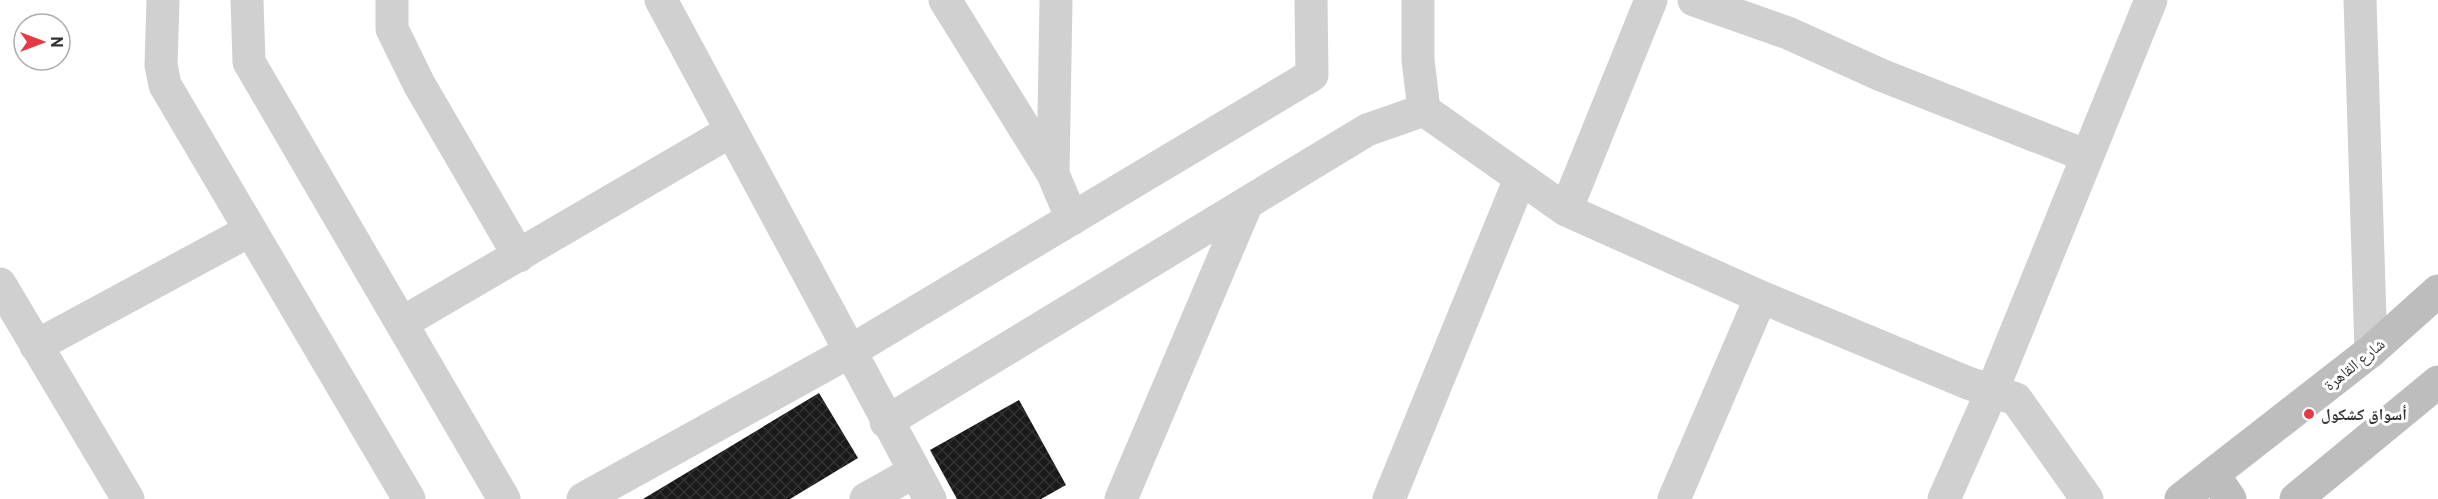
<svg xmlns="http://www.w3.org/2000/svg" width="2438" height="499" font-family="Overpass,'Noto Naskh Arabic',sans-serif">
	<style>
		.building { fill: url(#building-cross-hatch) }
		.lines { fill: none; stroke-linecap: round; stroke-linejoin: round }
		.minor { stroke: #d0d0d0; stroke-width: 33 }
		.secondary { stroke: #bdbdbd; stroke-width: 33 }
		.poi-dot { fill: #e63946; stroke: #fff; stroke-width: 2 }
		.labels { text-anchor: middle; stroke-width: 6; stroke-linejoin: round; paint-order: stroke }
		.street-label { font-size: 16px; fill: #333; stroke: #fff }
		.poi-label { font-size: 16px; font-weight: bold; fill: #333; stroke: #fff; text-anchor: start }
	</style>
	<defs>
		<pattern id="building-cross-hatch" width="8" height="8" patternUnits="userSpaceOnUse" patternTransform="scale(1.5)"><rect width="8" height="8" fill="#1a1a1a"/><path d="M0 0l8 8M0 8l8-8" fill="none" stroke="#333"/></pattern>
	</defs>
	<rect width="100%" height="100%" fill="#fff"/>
	<path class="building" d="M819,393L858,458L790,499H643Z
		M1019,400L1066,485L1041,499H957L930,450Z"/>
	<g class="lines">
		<path class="minor" d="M163,0L161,65L165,85L409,499
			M247,0L249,62L504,499
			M392,0V29L419,84L519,256
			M661,0L930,499
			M945,0L1053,174
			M1056,0L1053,174L1072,219
			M1418,0V60L1424,110
			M1694,0L1788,33L1881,75L2087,156
			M2360,0L2371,351
			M1566,210L1651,0
			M0,284L128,499
			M402,323L731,131
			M36,346L249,231
			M886,422L1367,130L1424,110L1566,210L1761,297L1968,383L2016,399L2087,499
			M583,499L849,352L1312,75L1311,0
			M866,499L914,472
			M1121,499L1247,203
			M1389,499L1520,179
			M1674,499L1761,297
			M1944,499L1992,391L2151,0"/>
		<path class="secondary" d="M2213,474L2230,499
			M2181,499L2371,351L2438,291
			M2296,499L2438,382"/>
	</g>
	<circle class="poi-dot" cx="2309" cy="414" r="6"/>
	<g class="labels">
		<g class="street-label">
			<text transform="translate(2354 364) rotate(-39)" y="6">شارع القاهرة</text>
		</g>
		<g class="poi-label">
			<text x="2321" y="420">أسواق كشكول</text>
		</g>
	</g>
	<g transform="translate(42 42) rotate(90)"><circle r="28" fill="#ffffff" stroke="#adadad" stroke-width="1.5"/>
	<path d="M0-4.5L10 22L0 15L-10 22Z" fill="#e63946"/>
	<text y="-9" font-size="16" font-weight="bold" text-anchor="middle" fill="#333333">N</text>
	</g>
</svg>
